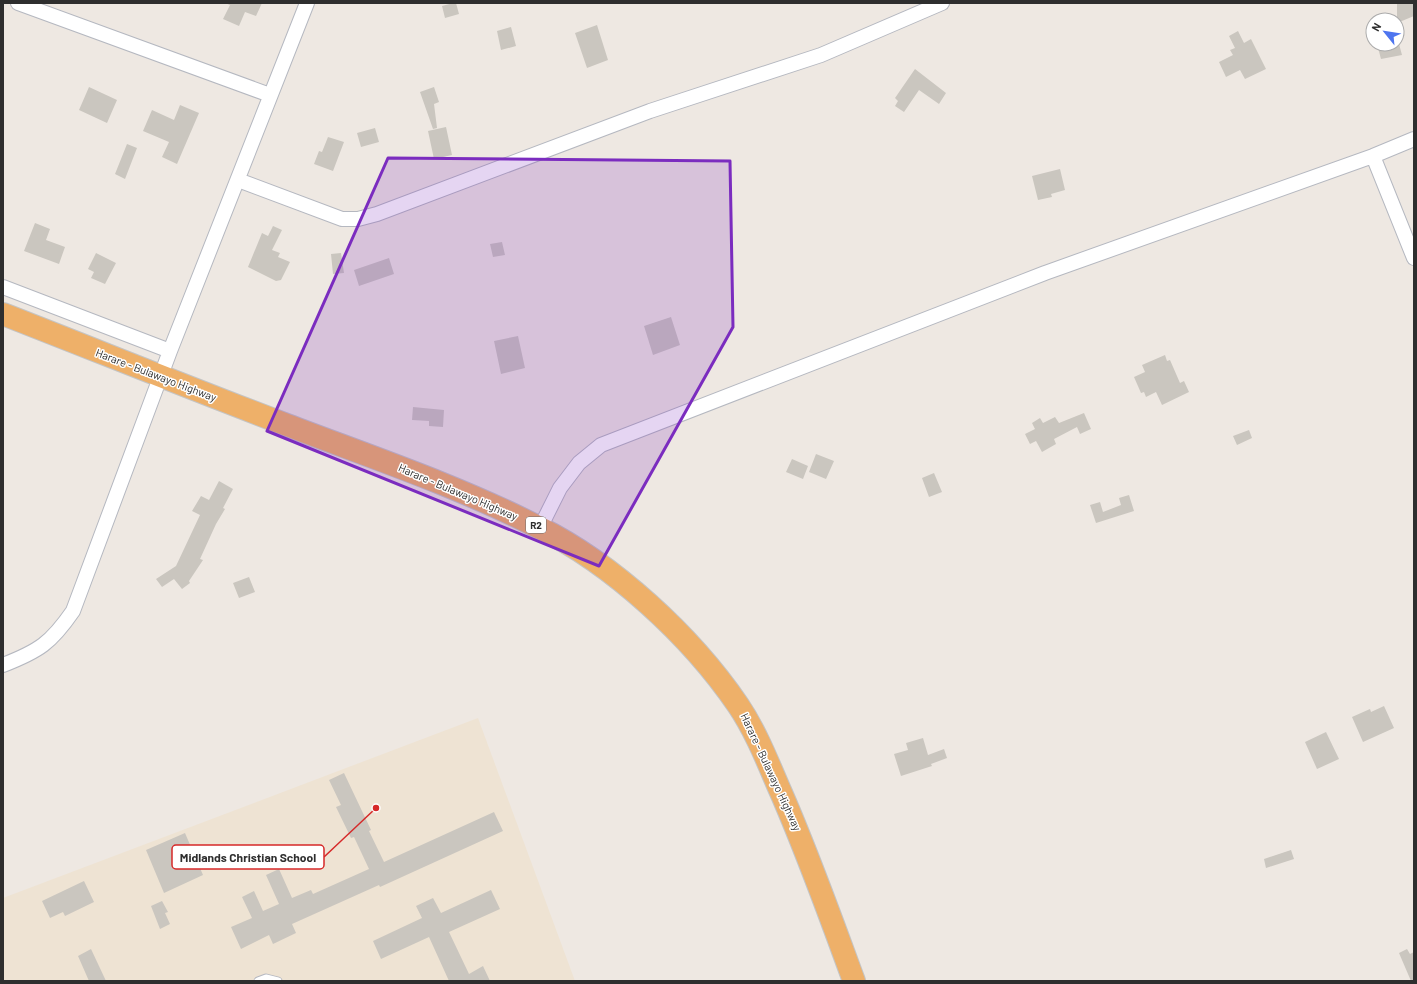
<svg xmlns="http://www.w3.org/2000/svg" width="1417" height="984" font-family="Barlow,sans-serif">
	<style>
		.education { fill: #eee3d3 }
		.building { fill: #cac6bf }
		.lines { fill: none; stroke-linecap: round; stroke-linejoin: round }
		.service-casing { stroke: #b5b8c0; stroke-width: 9 }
		.minor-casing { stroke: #b5b8c0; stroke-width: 16 }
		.trunk-casing { stroke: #c4c4c4; stroke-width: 24 }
		.service { stroke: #fff; stroke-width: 7 }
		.minor { stroke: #fff; stroke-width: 14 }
		.trunk { stroke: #eeb069; stroke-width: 22 }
		.marked { fill: #7b2cbf; fill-opacity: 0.2; stroke: #7b2cbf; stroke-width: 3; stroke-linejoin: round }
		.labels { text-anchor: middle; stroke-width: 3; stroke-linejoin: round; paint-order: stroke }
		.shield { fill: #fff; stroke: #6d6d6d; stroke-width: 1 }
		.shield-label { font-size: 10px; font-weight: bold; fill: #2e2e2e }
		.street-label { font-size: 11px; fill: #2e2e2e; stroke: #fff }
		.leader { fill: none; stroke: #d62828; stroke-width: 1.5 }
		.callout-dot { fill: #d62828; stroke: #fff; stroke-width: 1.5 }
		.callout { fill: #fff; stroke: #d62828; stroke-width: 1.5 }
		.callout-label { font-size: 12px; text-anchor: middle; font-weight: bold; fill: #2e2e2e }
	</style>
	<rect width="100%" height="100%" fill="#eee8e2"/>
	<path class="education" d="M478,718L575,981H3V898Z"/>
	<path class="building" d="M225,3H262L256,16L245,12L239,26L223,19L230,5Z
		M453,3H456L459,14L445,18L442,6Z
		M1397,3H1414V16L1397,23Z
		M597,25L608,60L587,68L575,33Z
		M511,27L516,46L501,50L497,31Z
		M1238,31L1244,43L1251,39L1266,69L1245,79L1240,70L1226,77L1219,62L1233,55L1230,50L1235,48L1229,36Z
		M1377,44H1399L1402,55L1381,59Z
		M915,69L946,93L939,104L919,90L904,112L895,106L898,101L895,98Z
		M89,87L117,100L107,123L79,110Z
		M434,87L439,102L434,104L437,128L433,129L420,92Z
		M180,105L199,113L177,164L162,157L169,142L143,131L152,110L174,120Z
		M446,127L452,155L434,159L428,131Z
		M375,128L379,142L361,147L357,133Z
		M328,137L344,142L333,171L314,164L319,151L322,152Z
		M127,144L137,148L125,179L115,174Z
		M1060,169L1065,190L1051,194L1052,197L1038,200L1032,176Z
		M35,223L50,229L46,240L65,247L59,264L24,251Z
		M273,226L282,230L272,250L280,253L278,257L290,262L281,280L276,281L248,267L262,233L268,236Z
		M502,242L505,255L493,257L490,244Z
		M96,253L116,263L105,284L91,278L94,272L88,269Z
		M341,253L344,273L333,274L331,254Z
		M389,258L394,274L359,286L354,270Z
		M671,317L680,345L653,355L644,326Z
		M518,336L525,368L501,374L494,341Z
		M1165,355L1167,361L1170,360L1180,383L1184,381L1189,392L1162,405L1156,392L1146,397L1144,392L1141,393L1134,377L1145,372L1142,365Z
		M413,407L444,410L443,427L429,426V421L412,420Z
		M1084,413L1091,429L1080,434L1077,427L1054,439L1056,444L1042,452L1036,441L1030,444L1025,434L1035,429L1032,423L1040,418L1043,423L1055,417L1059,423Z
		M1249,430L1252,438L1237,445L1233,436Z
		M816,454L834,461L826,479L809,472Z
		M792,459L808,466L803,479L786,472Z
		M934,473L942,492L929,497L922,478Z
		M219,481L233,489L223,508L225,509L216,524L200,559L203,560L189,581L190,583L182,589L174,579L162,587L156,579L176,566L200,515L192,511L201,496L209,500Z
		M1129,495L1134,511L1096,523L1090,505L1100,502L1103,512L1121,505L1119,498Z
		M249,577L255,592L239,598L233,583Z
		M1384,706L1394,728L1363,742L1352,717L1370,709L1371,712Z
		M1326,732L1339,759L1317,769L1305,742Z
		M923,738L928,755L944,749L947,758L931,764L932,766L901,776L894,754L908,750L906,743Z
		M344,773L371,830L369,831L384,862L494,812L503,831L380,887L379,885L292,924L296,933L273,944L269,935L241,949L231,927L252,918L242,897L254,891L263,911L279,904L266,875L279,869L292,898L311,890L313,894L369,869L354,837L351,838L336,807L341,805L329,780Z
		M185,833L203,875L164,893L146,850Z
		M1291,850L1294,859L1266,868L1264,859Z
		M84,881L94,902L65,916L63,912L50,918L42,901Z
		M491,890L500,909L449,932L469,974L483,966L490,981H449L429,937L381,959L373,941L422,918L416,906L433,898L441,913Z
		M162,901L168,912L165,913L170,924L160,929L151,906Z
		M91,949L106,981H89L78,956Z
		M1407,949L1410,954L1414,952V981H1411L1399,953Z"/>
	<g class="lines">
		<g class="service-casing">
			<path id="service" d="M258,981L266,978L278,981"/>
		</g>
		<g class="minor-casing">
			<path id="minor" d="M18,3L270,95
				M1373,156L1414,258
				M238,180L342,219H358L377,214L650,111L821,55L942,3
				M3,287L170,351
				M540,528L560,488L579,463L601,445L1045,273L1373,156L1414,139
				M3,665C39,651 51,643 73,611L170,351L307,3"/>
		</g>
		<g class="trunk-casing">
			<path id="trunk" d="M3,314C98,351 192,389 287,425C371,457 458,486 538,527C613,564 691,636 738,705C755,730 767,760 779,788C807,851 830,916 854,981"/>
		</g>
		<use href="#service" class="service"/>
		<use href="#minor" class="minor"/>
		<use href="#trunk" class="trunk"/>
	</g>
	<path class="marked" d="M388,158L730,161L733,327L599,566L267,431Z"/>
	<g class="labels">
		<rect class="shield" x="526" y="517" width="20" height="16" rx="3"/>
		<g class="shield-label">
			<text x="536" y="529">R2</text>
		</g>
		<g class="street-label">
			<text transform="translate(156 375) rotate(21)" y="4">Harare - Bulawayo Highway</text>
			<text transform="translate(458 492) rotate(23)" y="4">Harare - Bulawayo Highway</text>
			<text transform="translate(771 772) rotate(65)" y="4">Harare - Bulawayo Highway</text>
		</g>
	</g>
	<path class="leader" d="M376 808L324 857"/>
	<circle class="callout-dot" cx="376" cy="808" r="4"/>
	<rect class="callout" x="172" y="845" width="152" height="24" rx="4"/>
	<g class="callout-label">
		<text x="248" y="862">Midlands Christian School</text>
	</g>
	<rect width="1417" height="984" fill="none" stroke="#2e2e2e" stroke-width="8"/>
	<g transform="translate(1385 32) rotate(300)"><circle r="19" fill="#ffffff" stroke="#ababab"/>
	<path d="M0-3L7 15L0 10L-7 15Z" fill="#4e75ef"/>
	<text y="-6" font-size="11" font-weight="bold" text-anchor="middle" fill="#2e2e2e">N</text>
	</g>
</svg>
